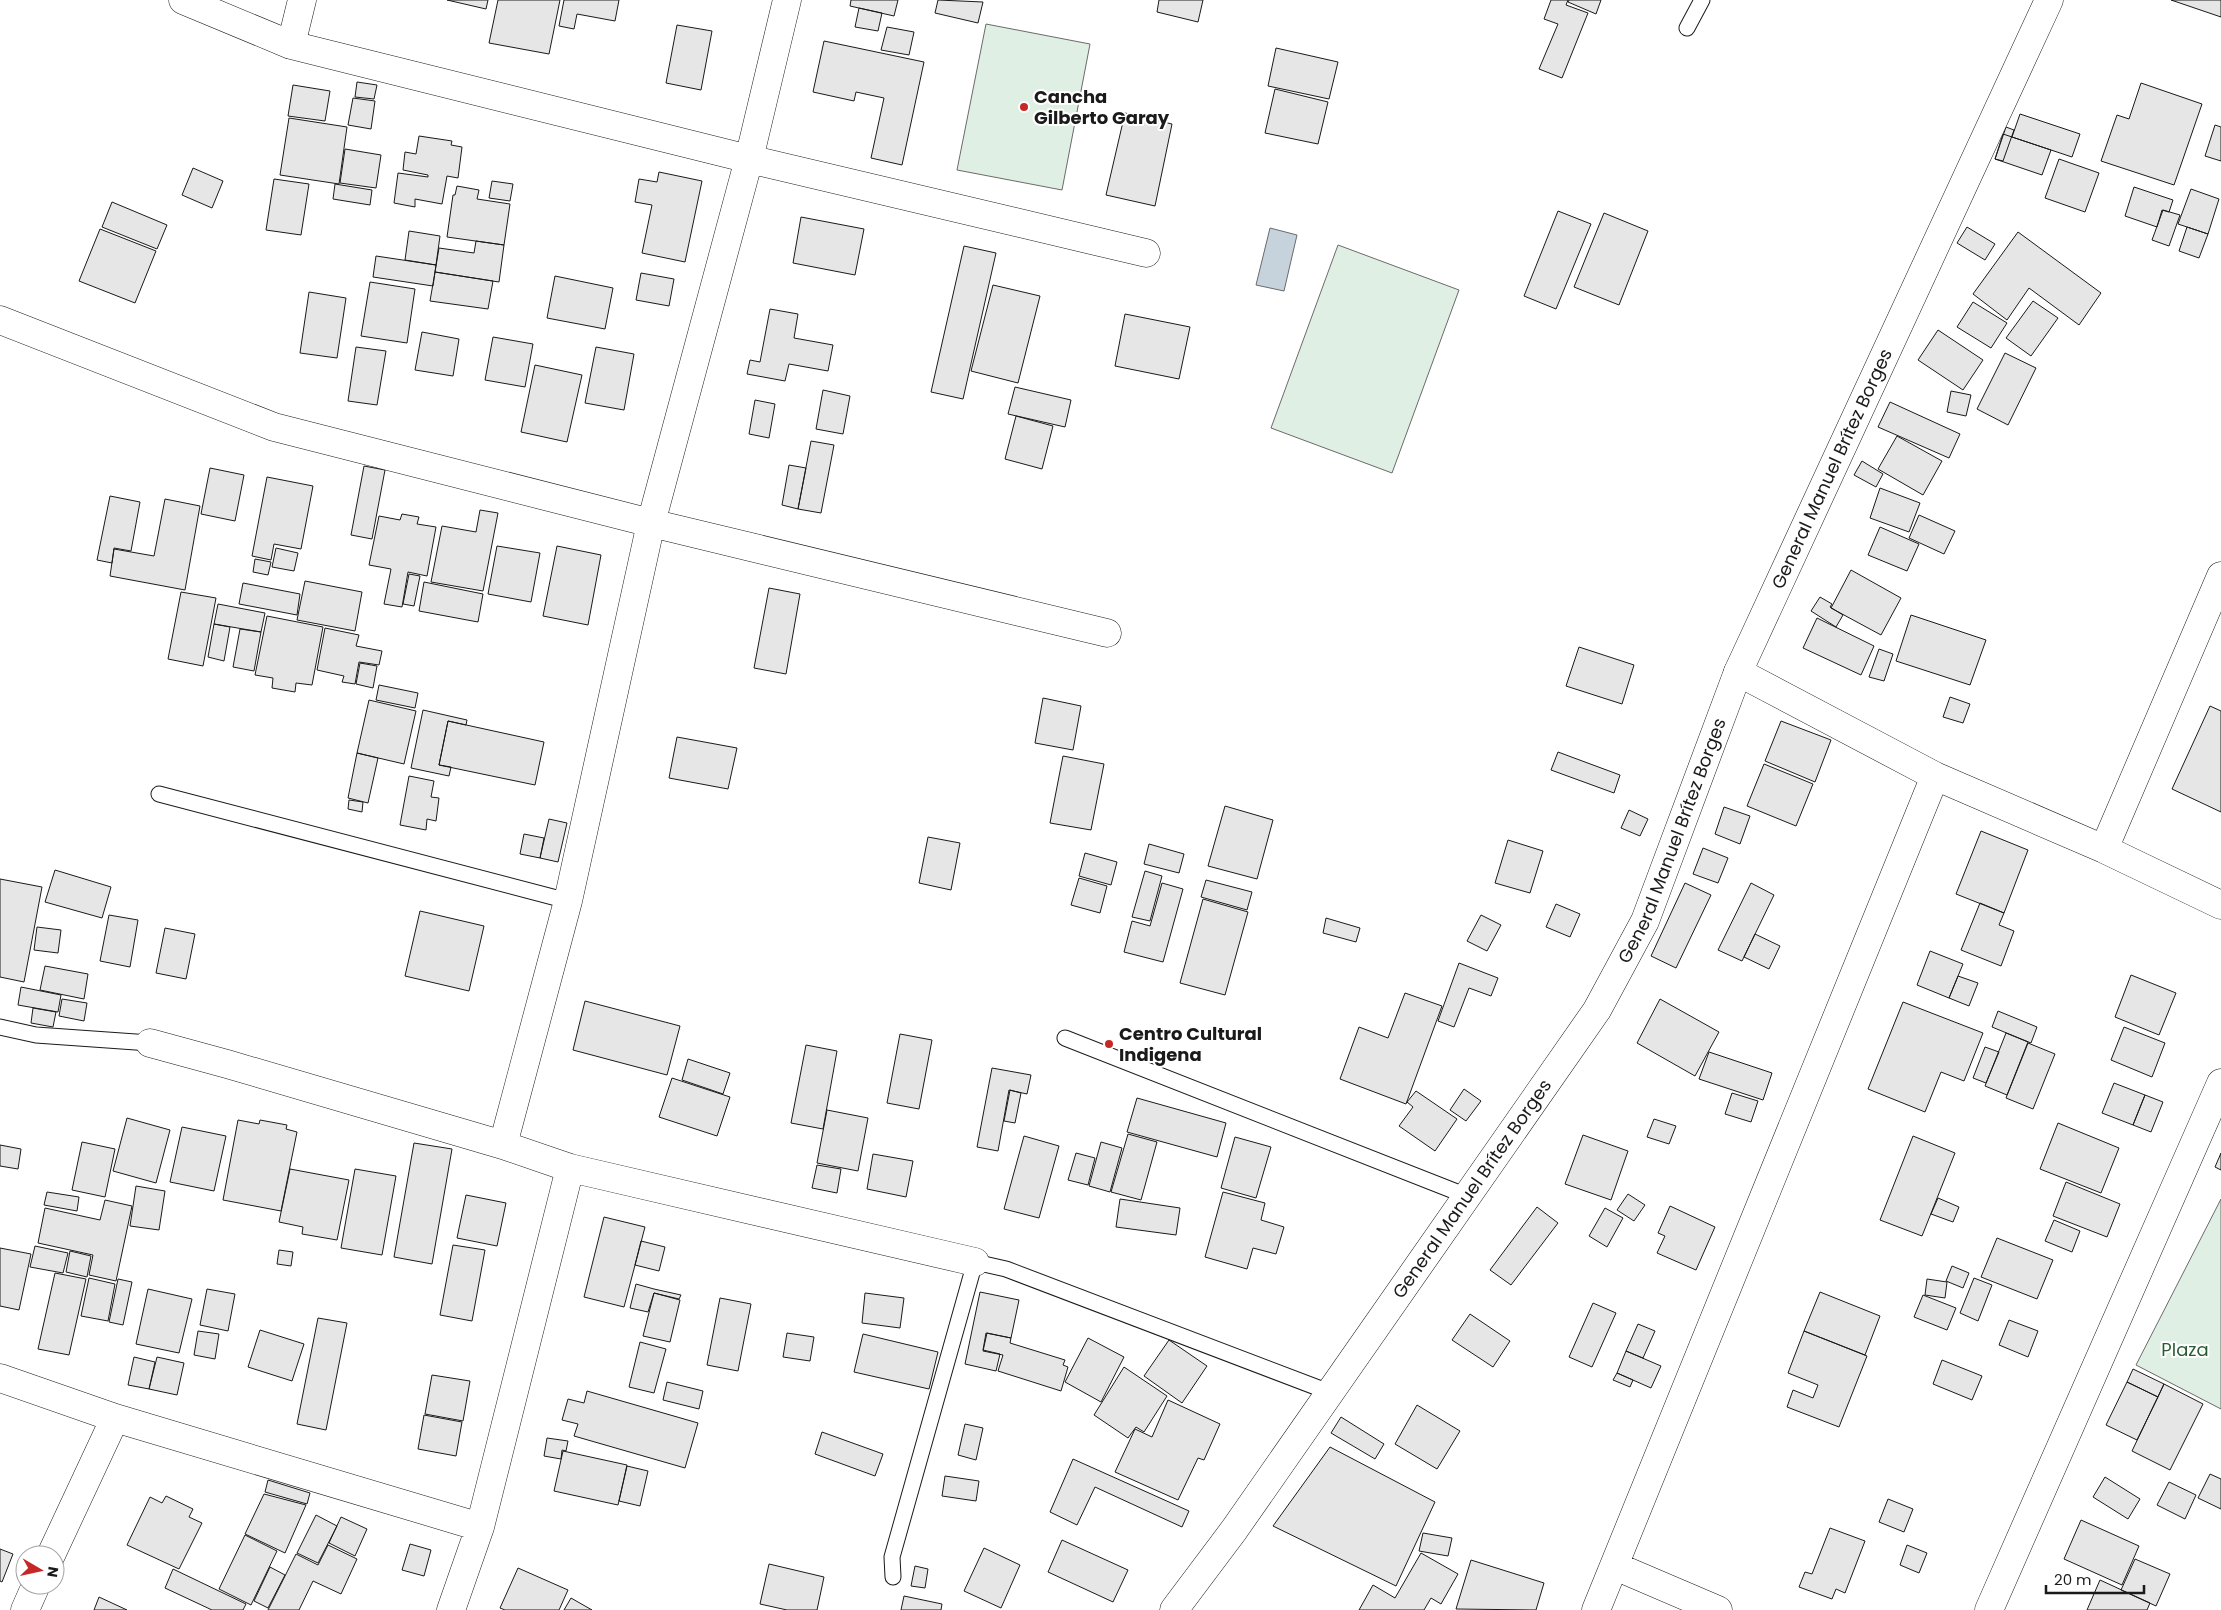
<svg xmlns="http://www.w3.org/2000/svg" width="2221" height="1610" font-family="Poppins,sans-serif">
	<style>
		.green { fill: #e0efe3; stroke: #6a6a6a }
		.water { fill: #c6d2dc; stroke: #6a6a6a }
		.building { fill: #e6e6e6; stroke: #1a1a1a }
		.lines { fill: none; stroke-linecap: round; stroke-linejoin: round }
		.service-casing { stroke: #1a1a1a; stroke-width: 17 }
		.minor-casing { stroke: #1a1a1a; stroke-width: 29 }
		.tertiary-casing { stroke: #1a1a1a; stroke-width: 29 }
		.service { stroke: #fff; stroke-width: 15 }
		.minor { stroke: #fff; stroke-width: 28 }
		.tertiary { stroke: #fff; stroke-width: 28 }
		.poi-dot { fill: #c62828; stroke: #fff; stroke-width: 2 }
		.labels { text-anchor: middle; stroke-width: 4; stroke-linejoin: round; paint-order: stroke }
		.poi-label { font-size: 18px; font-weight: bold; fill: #1a1a1a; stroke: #fff; text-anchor: start }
		.street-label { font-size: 18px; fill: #1a1a1a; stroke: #fff }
		.park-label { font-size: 18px; fill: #2b5a34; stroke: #fff }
	</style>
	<rect width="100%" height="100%" fill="#fff"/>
	<path class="green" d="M986,24L1090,44L1062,190L957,170Z
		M1338,245L1459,290L1392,473L1271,428Z
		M2221,1199V1409L2136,1365Z"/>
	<path class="water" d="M1270,228L1297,235L1284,291L1256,285Z"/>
	<path class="building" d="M447,0H488L486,9Z
		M498,0H560L549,54L489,43Z
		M564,0H619L615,21L577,14L574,29L559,26Z
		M851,0H898L894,16L850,6Z
		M938,0L983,2L978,23L935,13Z
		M1159,0H1203L1198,22L1157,12Z
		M1551,0H1568L1566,5L1588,13L1562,78L1539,69L1558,24L1544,19Z
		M1569,0H1601L1596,14L1568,2Z
		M2171,0H2221V17Z
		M859,8L882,13L878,31L855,27Z
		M677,25L712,31L701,90L666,83Z
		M887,27L914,32L909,55L881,50Z
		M824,41L924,62L902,165L871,158L884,98L856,92L854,101L813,92Z
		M1276,48L1338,62L1329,99L1268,86Z
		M357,82L377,85L374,99L355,97Z
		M2141,83L2202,104L2174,185L2101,161L2117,115L2129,119Z
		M293,85L330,91L325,121L288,116Z
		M1275,89L1328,102L1318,144L1265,133Z
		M353,98L375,101L371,129L348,125Z
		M1125,113L1172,124L1155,206L1106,195Z
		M2020,114L2080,134L2072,157L2012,137Z
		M289,118L347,127L339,184L280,175Z
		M2215,125L2221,127V161L2205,156Z
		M2006,127L2014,130L2003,161L1995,159Z
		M2003,134L2051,150L2042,175L1995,159Z
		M419,136L452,141L451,145L462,147L458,178L447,176L442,204L415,199V207L394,203L398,173L428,177V175L403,170L405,152L416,154Z
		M345,149L381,155L376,188L340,183Z
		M2059,159L2099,173L2085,212L2045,198Z
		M193,168L223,181L212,208L182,195Z
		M659,172L702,181L685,262L642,253L652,205L635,202L639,179L657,182Z
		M274,179L309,184L301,235L266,230Z
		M492,181L513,184L510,201L489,198Z
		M335,184L372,190L370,205L333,199Z
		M457,186L479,190L477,199L510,204L504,245L447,237L453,195H455Z
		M2134,187L2173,200L2169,212L2162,210L2157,227L2125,216Z
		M2191,189L2219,199L2208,234L2178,224Z
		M112,202L167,225L157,249L102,227Z
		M2163,210L2180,215L2169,246L2152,240Z
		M1558,211L1591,224L1556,309L1524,296Z
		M1604,213L1648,231L1619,305L1574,287Z
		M801,217L864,229L855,275L793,263Z
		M1967,227L1995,244L1985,260L1957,243Z
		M2187,227L2208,234L2199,258L2179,251Z
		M100,229L156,251L135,303L79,281Z
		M409,231L440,236L436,265L405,260Z
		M2018,232L2101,293L2079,325L2029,288L2007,320L1973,294Z
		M476,241L504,245L499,282L435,272L439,248L474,253Z
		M964,246L996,253L963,399L931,392Z
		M376,256L436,265L433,286L373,277Z
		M435,272L493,281L488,309L430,301Z
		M641,273L674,279L669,306L636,300Z
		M555,276L613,288L605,329L547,318Z
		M370,282L415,289L407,343L361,336Z
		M993,285L1040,296L1018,383L971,371Z
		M309,292L346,298L337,358L300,353Z
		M2033,301L2058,318L2031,356L2006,338Z
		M1973,302L2007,323L1991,348L1957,327Z
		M770,309L798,314L794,338L833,345L828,371L789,364L785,381L747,374L750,360L760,362Z
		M1125,314L1190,327L1179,379L1115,366Z
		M1938,330L1983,360L1963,390L1918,360Z
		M422,332L459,339L453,376L415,370Z
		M493,337L533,344L525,387L485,380Z
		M356,347L386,351L377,405L348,401Z
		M596,347L634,354L624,410L585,403Z
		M2005,353L2036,368L2008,425L1977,409Z
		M535,365L582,375L567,442L521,432Z
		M1015,387L1071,400L1065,427L1008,414Z
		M823,390L850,396L843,434L816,429Z
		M1951,391L1971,395L1966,416L1947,412Z
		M755,400L775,404L769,438L749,434Z
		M1890,402L1960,434L1949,458L1878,427Z
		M1016,416L1053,426L1042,469L1005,459Z
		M1897,436L1942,461L1923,495L1878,469Z
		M811,441L834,445L821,513L798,509Z
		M1862,461L1883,474L1876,487L1854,475Z
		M789,465L806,468L798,509L782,505Z
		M364,466L385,470L372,539L351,535Z
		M210,468L244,475L235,521L201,514Z
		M267,477L313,486L301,549L274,544L271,560L252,556Z
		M1880,488L1920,503L1909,532L1870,518Z
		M110,496L140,502L131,551L114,548L112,563L97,560Z
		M165,499L200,506L185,590L110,576L114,549L154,556Z
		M480,510L498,513L483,591L431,582L442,526L476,532Z
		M402,514L419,517L417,524L436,527L427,576L408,572L402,607L384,604L391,569L369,565L379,516L400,520Z
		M1919,515L1955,531L1944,554L1909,538Z
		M1880,527L1919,544L1907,571L1868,555Z
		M497,546L540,553L531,602L488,594Z
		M557,546L601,555L588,625L543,616Z
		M276,548L298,553L294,571L272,567Z
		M255,559L271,562L268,575L253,572Z
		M1851,570L1901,598L1881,635L1831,608Z
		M409,574L420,576L414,606L403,604Z
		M305,581L362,592L355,631L297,620Z
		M424,582L483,594L478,622L419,611Z
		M243,583L300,594L297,615L239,604Z
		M769,588L800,594L786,674L754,668Z
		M181,592L216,598L203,666L168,659Z
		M1820,597L1832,604L1830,607L1843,615L1836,627L1811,611Z
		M218,604L265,613L261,632L214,624Z
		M1911,615L1986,640L1970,685L1896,661Z
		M267,616L323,627L312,685L296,683L295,692L272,688L273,678L255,675Z
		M1817,618L1874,646L1861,675L1803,648Z
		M214,624L230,627L224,661L208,657Z
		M325,628L359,635L356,646L382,651L379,665L359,662L355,684L342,682L344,676L317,670Z
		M240,629L261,632L254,671L233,667Z
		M1579,647L1634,665L1622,704L1566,686Z
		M1879,649L1893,654L1884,681L1869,677Z
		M360,663L377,666L373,688L356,684Z
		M379,685L418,693L415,708L376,700Z
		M1950,697L1970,704L1963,723L1943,717Z
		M1043,698L1081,706L1073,750L1035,743Z
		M369,700L416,711L404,764L357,753Z
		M2210,706L2221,711V812L2172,789Z
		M423,710L467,720L466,725L448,721L439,765L451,767L449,776L411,768Z
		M448,721L544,742L535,785L439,765Z
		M1781,721L1831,740L1815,782L1765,761Z
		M677,737L737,748L728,789L669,778Z
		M1558,752L1620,775L1614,793L1551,770Z
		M357,753L378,758L368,803L348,798Z
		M1063,756L1104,764L1091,830L1050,823Z
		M1764,764L1813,784L1796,826L1747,806Z
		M409,776L434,781L431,797L439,798L436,821L427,819L426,830L400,825Z
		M349,800L363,802L362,812L348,809Z
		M1225,806L1273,820L1257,879L1208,866Z
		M1724,807L1750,816L1740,844L1715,834Z
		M1629,810L1648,819L1640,836L1621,828Z
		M549,819L567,823L558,862L540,858Z
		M1981,831L2028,850L2004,913L1956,894Z
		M524,834L544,838L540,858L520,854Z
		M928,837L960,843L951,890L919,883Z
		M1508,840L1543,851L1530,893L1495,883Z
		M1149,844L1184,854L1179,873L1144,864Z
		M1703,848L1728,858L1718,883L1693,874Z
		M1085,853L1117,862L1111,885L1079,876Z
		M55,870L111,887L102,918L45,902Z
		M1145,871L1162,876L1150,921L1132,917Z
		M1079,878L1107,886L1100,913L1071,905Z
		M0,879L42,887L24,982L0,977Z
		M1206,880L1252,892L1247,910L1201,897Z
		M1162,883L1183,889L1163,962L1124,952L1132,921L1150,926Z
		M1685,883L1711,895L1676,968L1651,956Z
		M1751,883L1774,895L1742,961L1718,950Z
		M1203,899L1248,912L1225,995L1180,983Z
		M1980,903L2004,913L1999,925L2014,931L2001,966L1961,950Z
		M1556,904L1580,914L1570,937L1546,927Z
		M420,911L484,926L469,991L405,976Z
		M109,915L138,920L130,967L100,961Z
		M1481,915L1501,925L1487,951L1467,941Z
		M1326,918L1360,928L1356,942L1323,933Z
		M37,927L61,930L58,953L34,950Z
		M165,928L195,934L186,979L156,973Z
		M1755,934L1780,946L1769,969L1744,957Z
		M1930,951L1963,964L1949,998L1917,985Z
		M1459,963L1498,978L1491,996L1469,988L1454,1027L1438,1021Z
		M45,966L88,974L84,999L40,990Z
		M2131,975L2176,993L2159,1035L2115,1017Z
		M1958,976L1978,983L1969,1006L1949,998Z
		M21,987L61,995L58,1012L18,1005Z
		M1405,993L1442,1006L1406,1104L1340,1079L1359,1027L1388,1038Z
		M62,999L87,1003L84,1021L59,1016Z
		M1660,999L1719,1032L1695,1076L1637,1043Z
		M585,1001L680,1026L667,1075L573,1050Z
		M1903,1002L1983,1033L1964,1081L1941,1072L1925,1112L1868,1089Z
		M33,1008L56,1012L53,1027L31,1023Z
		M1998,1011L2037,1027L2031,1043L1992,1027Z
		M2124,1027L2165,1043L2152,1077L2111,1060Z
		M2006,1033L2028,1042L2007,1095L1985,1086Z
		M900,1034L932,1040L919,1109L887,1103Z
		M2028,1043L2055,1054L2033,1109L2006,1098Z
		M806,1045L837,1051L823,1129L791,1123Z
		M1985,1047L1999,1052L1986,1083L1973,1078Z
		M1709,1052L1772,1073L1763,1100L1699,1079Z
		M688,1059L730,1073L723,1094L682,1080Z
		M992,1068L1031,1075L1027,1094L1009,1090L998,1151L977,1147Z
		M672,1078L730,1097L717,1136L659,1117Z
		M2114,1083L2145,1095L2133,1125L2102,1113Z
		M1464,1089L1481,1101L1466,1121L1450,1110Z
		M1010,1090L1021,1093L1015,1123L1004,1121Z
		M1416,1091L1457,1119L1435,1151L1399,1126L1413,1107L1407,1102Z
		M1732,1093L1758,1101L1751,1122L1725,1114Z
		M2145,1095L2163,1102L2151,1132L2133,1125Z
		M1137,1098L1226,1123L1217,1157L1127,1132Z
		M827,1110L868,1118L858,1171L817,1163Z
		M127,1118L170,1130L156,1183L113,1171Z
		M1654,1119L1676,1126L1669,1144L1647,1137Z
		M238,1120L259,1124L260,1120L287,1125L286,1129L297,1132L281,1211L223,1200Z
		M2058,1123L2119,1148L2101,1193L2040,1169Z
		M182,1127L226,1136L214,1191L170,1182Z
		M1128,1134L1157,1142L1141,1200L1111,1192Z
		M1583,1135L1628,1151L1611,1200L1565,1184Z
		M1024,1136L1059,1146L1039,1218L1004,1209Z
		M1913,1136L1955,1153L1922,1236L1880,1220Z
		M1235,1137L1271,1147L1256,1198L1221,1188Z
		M82,1142L115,1149L105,1197L72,1190Z
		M1101,1142L1122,1148L1110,1192L1089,1186Z
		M414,1143L452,1149L432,1264L394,1257Z
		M0,1145L21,1149L18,1169L0,1166Z
		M1076,1153L1095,1158L1088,1185L1068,1180Z
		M2221,1153V1170L2215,1167Z
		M873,1154L913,1161L906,1197L867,1189Z
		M817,1165L841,1169L837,1193L812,1188Z
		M290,1169L349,1180L337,1240L302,1234L303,1227L279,1222Z
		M355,1169L396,1176L382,1255L341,1248Z
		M2066,1182L2120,1204L2107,1237L2053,1216Z
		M136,1186L165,1191L159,1230L130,1226Z
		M47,1192L79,1197L77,1211L44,1205Z
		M1223,1192L1265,1203L1261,1220L1284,1227L1276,1254L1253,1248L1247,1269L1205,1257Z
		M1628,1194L1645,1205L1634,1221L1617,1210Z
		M466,1195L506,1203L497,1246L457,1238Z
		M1938,1198L1959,1207L1953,1222L1931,1214Z
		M1120,1199L1180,1208L1176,1235L1116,1227Z
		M105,1200L132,1206L116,1281L89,1275L93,1255L38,1243L45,1208L100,1220Z
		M1670,1206L1715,1227L1696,1270L1657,1253L1665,1236L1658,1233Z
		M1537,1207L1558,1223L1511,1285L1490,1270Z
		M1605,1208L1623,1218L1607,1247L1589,1236Z
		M604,1217L645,1227L624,1307L584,1297Z
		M2054,1220L2080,1231L2072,1252L2045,1241Z
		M1997,1238L2053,1260L2037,1299L1981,1277Z
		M641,1241L665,1247L659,1271L635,1265Z
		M453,1245L485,1250L472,1321L440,1315Z
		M35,1246L68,1253L63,1273L30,1267Z
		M0,1248L31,1254L19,1310L0,1306Z
		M279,1250L293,1252L291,1266L277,1264Z
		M70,1251L91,1256L87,1277L66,1272Z
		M1952,1266L1969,1273L1963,1288L1946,1281Z
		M55,1273L86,1279L69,1355L38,1349Z
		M89,1278L115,1284L108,1321L81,1316Z
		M1974,1278L1992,1285L1978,1321L1960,1313Z
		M118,1279L132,1282L123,1325L109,1322Z
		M1927,1279L1947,1282L1945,1298L1925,1295Z
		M636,1284L654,1289L681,1295L679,1299L654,1293L648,1312L630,1308Z
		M148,1289L192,1299L179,1353L136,1344Z
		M207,1289L235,1294L228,1331L200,1325Z
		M980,1292L1019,1300L1011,1338L986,1333L983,1350L1000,1354L996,1371L965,1364Z
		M1820,1292L1880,1316L1865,1355L1804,1331Z
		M654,1293L680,1300L670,1342L643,1336Z
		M865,1293L904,1298L900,1328L862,1323Z
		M1923,1295L1956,1308L1947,1330L1914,1317Z
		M720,1298L751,1304L738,1371L707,1365Z
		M1593,1303L1616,1313L1592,1367L1569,1357Z
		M1470,1314L1510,1341L1493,1367L1452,1340Z
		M318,1318L347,1323L326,1430L297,1424Z
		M2009,1320L2038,1331L2028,1357L1999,1345Z
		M1638,1324L1655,1331L1643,1358L1626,1351Z
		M260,1330L304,1344L292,1381L248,1367Z
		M198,1331L219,1334L215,1359L194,1355Z
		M1804,1331L1867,1356L1839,1427L1787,1407L1793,1390L1813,1398L1818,1385L1788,1373Z
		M787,1333L814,1337L810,1361L783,1357Z
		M987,1333L1011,1338L1010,1343L1065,1360L1063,1365L1068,1367L1061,1391L998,1371L1003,1355L983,1351Z
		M863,1334L938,1352L929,1389L854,1372Z
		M1088,1338L1124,1357L1101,1402L1065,1382Z
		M1169,1340L1207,1366L1182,1403L1144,1376Z
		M640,1342L666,1349L654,1393L629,1387Z
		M1626,1351L1661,1366L1651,1388L1617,1373Z
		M134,1357L155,1362L149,1389L128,1385Z
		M157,1357L184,1363L177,1395L149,1389Z
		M1942,1360L1982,1376L1972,1400L1933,1384Z
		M1124,1367L1167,1396L1144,1432L1136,1427L1128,1438L1094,1415Z
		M2133,1369L2164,1384L2158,1397L2127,1382Z
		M1617,1373L1633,1380L1630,1387L1613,1380Z
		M432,1375L470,1381L463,1421L425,1414Z
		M667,1382L703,1391L699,1409L663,1400Z
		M2127,1382L2158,1397L2137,1440L2106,1425Z
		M2164,1384L2203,1404L2170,1470L2132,1451Z
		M587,1391L698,1423L685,1468L574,1436L578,1424L562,1420L568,1399L584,1403Z
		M1168,1400L1220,1424L1204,1460L1198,1458L1178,1500L1115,1472L1135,1429L1152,1437Z
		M1417,1405L1460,1431L1437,1469L1395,1444Z
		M424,1415L462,1422L456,1456L418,1449Z
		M1341,1417L1384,1444L1375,1459L1331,1433Z
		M965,1424L983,1428L976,1460L958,1455Z
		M822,1432L883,1454L875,1476L815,1454Z
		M547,1438L568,1441L566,1451L562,1450L561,1459L544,1456Z
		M1330,1447L1435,1502L1396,1586L1273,1526Z
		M563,1451L627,1465L618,1505L554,1491Z
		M1073,1459L1189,1511L1182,1527L1095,1487L1077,1525L1050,1512Z
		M627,1466L648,1471L640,1506L619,1501Z
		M2210,1474L2221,1479V1509L2198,1498Z
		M945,1476L979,1481L976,1501L942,1496Z
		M2105,1477L2140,1499L2128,1519L2093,1497Z
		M268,1480L310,1493L307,1504L265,1492Z
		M2169,1482L2196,1495L2185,1519L2157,1505Z
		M264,1494L306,1505L285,1553L245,1534Z
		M166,1496L193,1509L189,1517L202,1523L179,1569L127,1545L150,1497L162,1503Z
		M1888,1499L1913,1509L1904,1532L1879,1522Z
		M316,1515L337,1526L318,1563L297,1553Z
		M341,1517L367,1529L355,1556L329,1543Z
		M2081,1520L2139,1546L2122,1585L2064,1559Z
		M1830,1528L1865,1541L1845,1593L1836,1589L1832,1599L1799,1587L1805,1572L1812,1574Z
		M1423,1533L1452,1538L1448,1556L1419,1551Z
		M245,1535L277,1551L251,1605L219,1589Z
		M1062,1540L1128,1570L1113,1602L1048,1572Z
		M410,1544L431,1550L424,1576L402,1570Z
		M328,1545L357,1559L341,1594L313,1581L299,1610H268L296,1554L318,1565Z
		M1907,1545L1927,1553L1919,1573L1900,1565Z
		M984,1548L1020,1565L1001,1608L964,1591Z
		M0,1549L13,1554L2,1582L0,1581Z
		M1421,1553L1458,1574L1441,1604L1431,1598L1424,1610H1359L1373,1585L1395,1598Z
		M2135,1559L2170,1574L2156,1606L2121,1590Z
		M1471,1560L1544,1583L1536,1610L1456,1609Z
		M769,1564L824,1577L817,1610H787L760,1604Z
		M915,1566L928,1569L925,1588L911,1586Z
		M270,1567L285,1575L268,1608L254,1601Z
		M518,1568L568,1590L559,1610H505L500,1608Z
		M173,1569L246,1604L243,1610H212L165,1588Z
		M2100,1580L2150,1603L2147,1610H2087Z
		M904,1596L942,1604L941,1610H901Z
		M99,1597L127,1610H94Z
		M571,1598L592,1610H564Z"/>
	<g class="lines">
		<g class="service-casing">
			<path id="service" d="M1687,28L1702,0
				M159,794L568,901
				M0,1027L36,1035L150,1043
				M1065,1038L1467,1196
				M893,1577L892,1557L975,1262L1006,1269L1329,1392"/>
		</g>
		<g class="minor-casing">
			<path id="minor" d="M183,0L291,45L749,159L1146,253
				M291,45L302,0
				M0,320L274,427L651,523L1107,633
				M1738,672L1935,776L2104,849L2221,905
				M2104,849L2221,576
				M150,1043L227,1064L503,1145L570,1168L975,1262
				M503,1145L568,901L651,523L749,159L787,0
				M0,1378L115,1418L480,1527
				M51,1555L115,1418
				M1615,1566L1718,1610
				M25,1610L36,1585
				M451,1610L480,1527L570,1168
				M1596,1610L1935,776
				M1989,1610L2221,1083"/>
		</g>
		<g class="tertiary-casing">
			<g id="tertiary">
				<path id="s1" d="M1174,1610L1234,1530L1597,1010L1645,921L1738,672L2049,0"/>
			</g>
		</g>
		<use href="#service" class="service"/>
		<use href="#minor" class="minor"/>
		<use href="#tertiary" class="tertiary"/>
	</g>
	<g class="poi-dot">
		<circle cx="1024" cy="107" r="5"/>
		<circle cx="1109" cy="1044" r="5"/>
	</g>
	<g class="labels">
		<g class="poi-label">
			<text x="1034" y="103">Cancha<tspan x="1034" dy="21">Gilberto Garay</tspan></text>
			<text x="1119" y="1040">Centro Cultural<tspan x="1119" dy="21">Indigena</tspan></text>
		</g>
		<g class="street-label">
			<text dy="6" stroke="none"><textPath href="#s1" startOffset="1325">General Manuel Brítez Borges</textPath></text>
			<text dy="6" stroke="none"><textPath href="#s1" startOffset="920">General Manuel Brítez Borges</textPath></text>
			<text dy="6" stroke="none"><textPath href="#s1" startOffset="516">General Manuel Brítez Borges</textPath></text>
		</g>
		<g class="park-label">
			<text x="2185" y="1356">Plaza</text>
		</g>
	</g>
	<g transform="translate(40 1570) rotate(99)"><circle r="24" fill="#ffffff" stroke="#a3a3a3"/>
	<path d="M0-4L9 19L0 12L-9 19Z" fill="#c62828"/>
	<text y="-8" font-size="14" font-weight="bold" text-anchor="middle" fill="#1a1a1a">N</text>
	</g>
	<path d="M2046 1585v8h98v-8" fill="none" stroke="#1a1a1a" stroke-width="2.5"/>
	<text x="2054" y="1585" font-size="15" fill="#1a1a1a" stroke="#ffffff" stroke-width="4" paint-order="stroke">20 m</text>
</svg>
